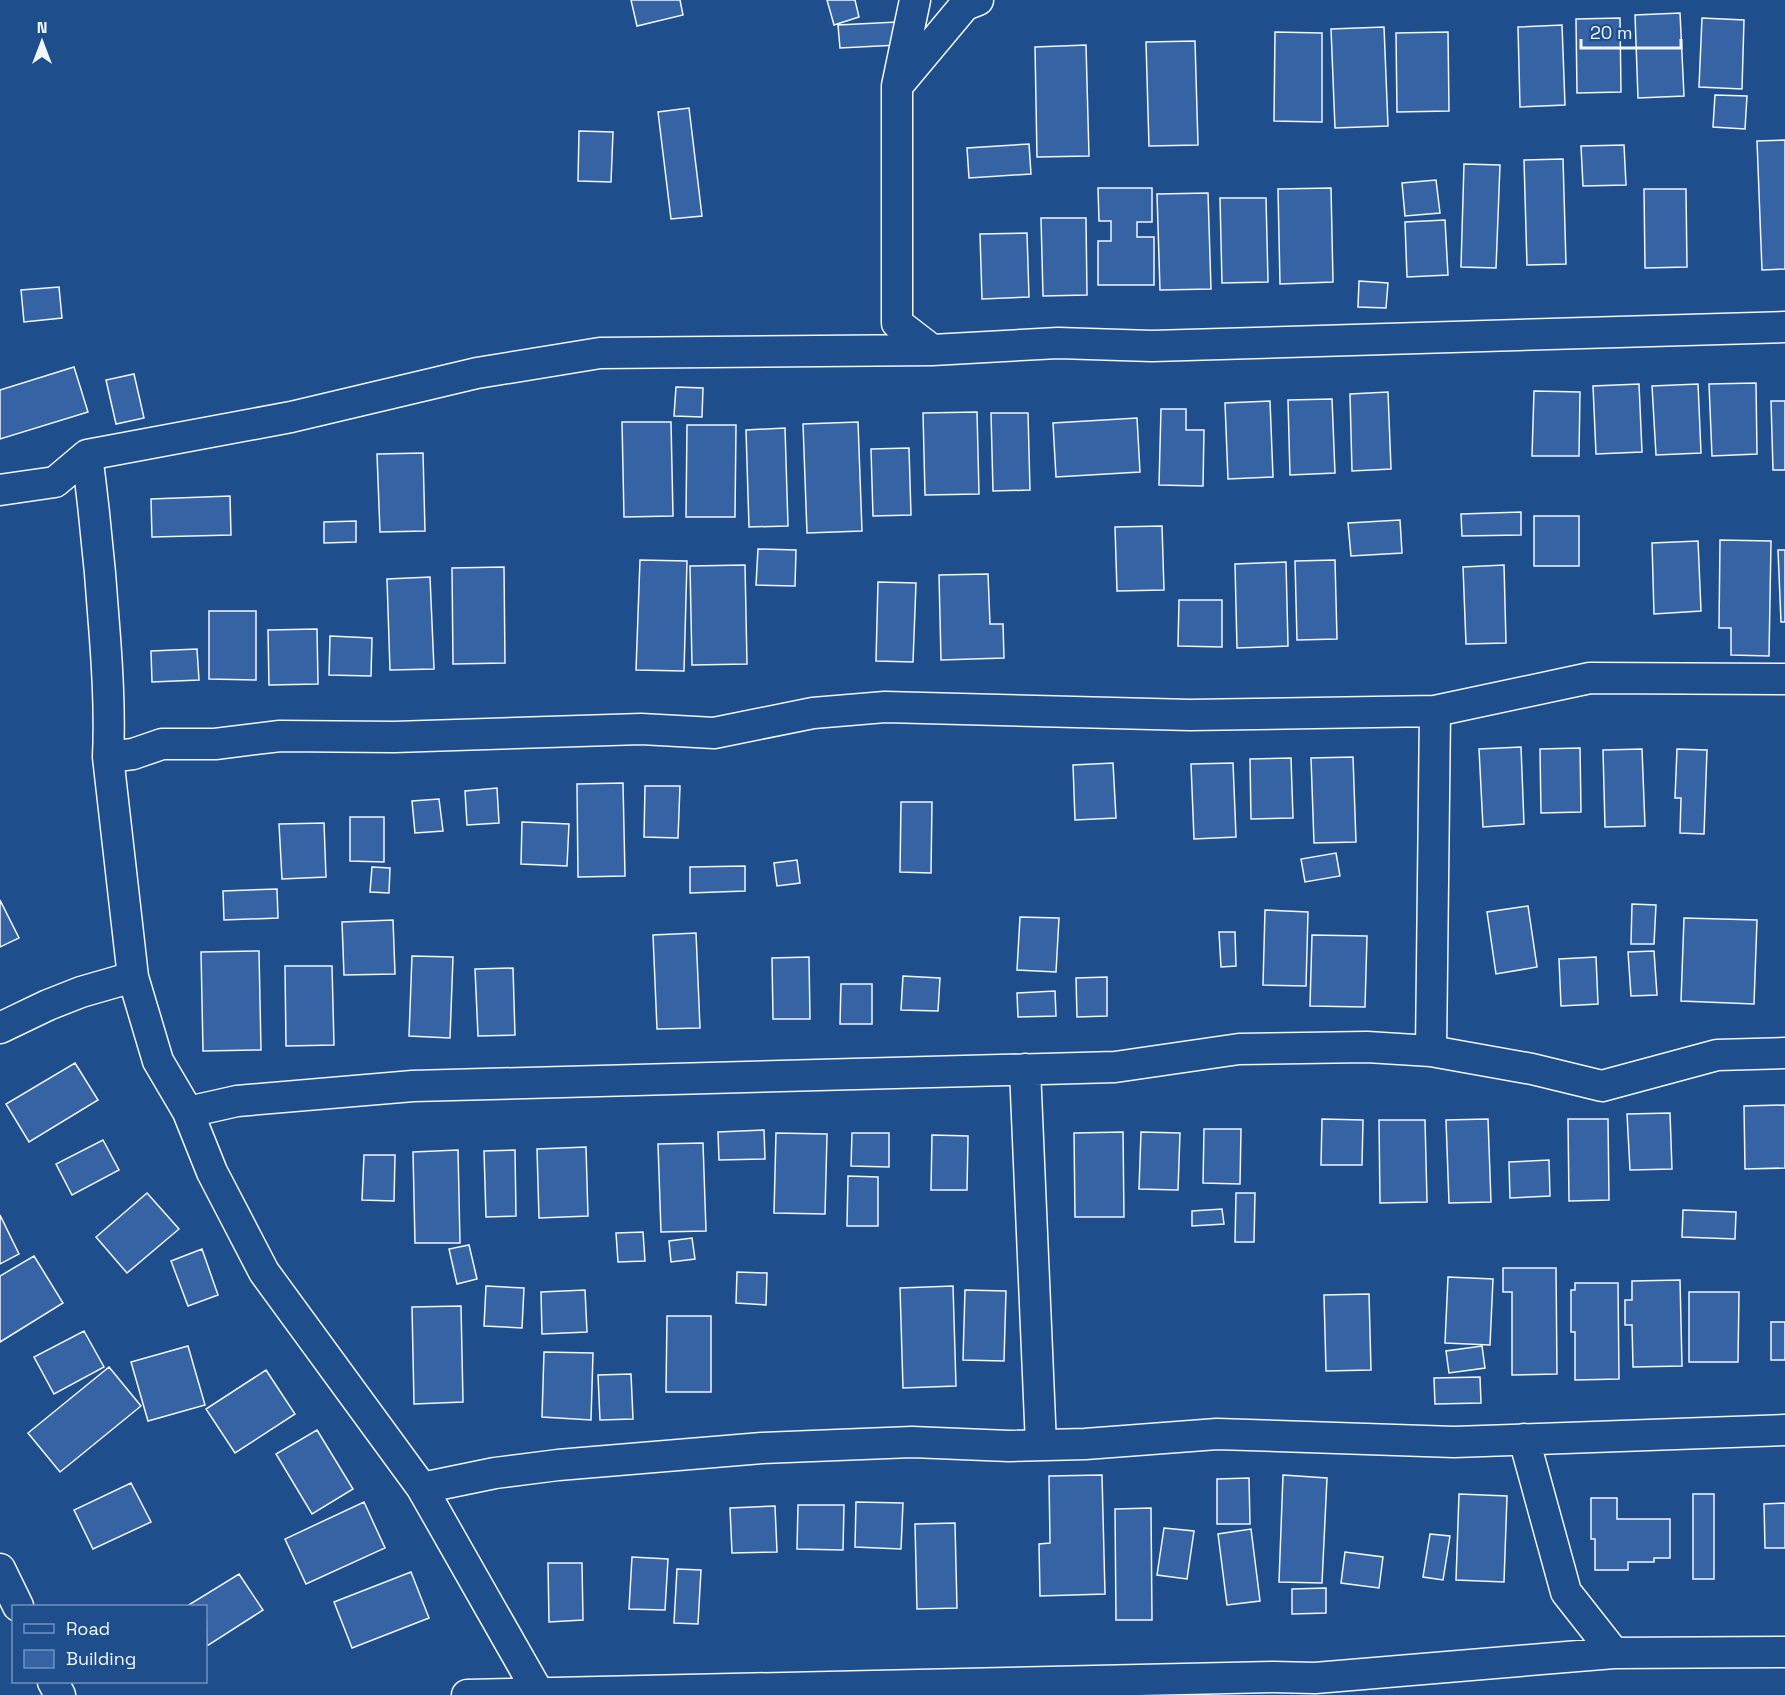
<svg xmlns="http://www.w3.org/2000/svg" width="1785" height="1695" font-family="'Space Grotesk',sans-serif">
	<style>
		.building { fill: #3563a3; stroke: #f2f6ff; stroke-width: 1.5 }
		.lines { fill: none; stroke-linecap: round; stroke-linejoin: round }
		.street-casing { stroke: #f2f6ff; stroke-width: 33 }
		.street { stroke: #1f4e8c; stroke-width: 30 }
	</style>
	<rect width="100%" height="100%" fill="#1f4e8c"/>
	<path class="building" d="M631,0H680L683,15L637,26Z
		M827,0H855L859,17L834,25Z
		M1680,13L1684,96L1638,98L1635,15Z
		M1620,18L1621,92L1577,93L1576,19Z
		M1702,18L1744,20L1742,89L1699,87Z
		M897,22L898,45L840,48L838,25Z
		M1562,25L1565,105L1520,107L1518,27Z
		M1384,27L1388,126L1335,128L1331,29Z
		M1275,32L1322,33V122L1274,121Z
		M1448,32L1449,111L1397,112L1396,33Z
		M1195,41L1198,145L1149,146L1146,42Z
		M1086,45L1089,156L1037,157L1035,47Z
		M1715,95L1747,96L1745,129L1713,127Z
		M689,108L702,216L671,219L658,112Z
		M579,131L613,132L611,182L578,181Z
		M1785,140V269L1762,270L1757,141Z
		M1029,144L1031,174L969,178L967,148Z
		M1624,145L1626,185L1583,186L1581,146Z
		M1563,159L1566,264L1527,265L1524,160Z
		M1464,164L1500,165L1496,268L1461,267Z
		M1436,180L1440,213L1405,216L1402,183Z
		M1098,188H1152V222H1137V237H1154V285H1098V241H1111V221H1099Z
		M1331,188L1333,282L1280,284L1278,189Z
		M1644,189H1686L1687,267L1645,268Z
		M1208,193L1211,289L1160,290L1157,194Z
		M1220,198H1266L1268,282L1222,283Z
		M1041,218H1086L1087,295L1043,296Z
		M1445,220L1448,275L1407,277L1405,222Z
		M1027,233L1029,297L982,299L980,234Z
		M1359,281L1388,283L1386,308L1358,307Z
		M59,287L62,318L24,322L21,290Z
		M74,367L88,412L0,439V390Z
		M134,374L144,418L116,424L106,380Z
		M1756,383L1757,454L1712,456L1709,384Z
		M1639,384L1642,452L1596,454L1593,386Z
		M1698,384L1701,453L1656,455L1652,386Z
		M676,387L703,388L702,417L674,416Z
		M1534,391L1580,392L1579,456H1532Z
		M1388,392L1391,469L1352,471L1350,394Z
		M1332,399L1335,473L1290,475L1288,400Z
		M1270,401L1273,477L1228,479L1225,403Z
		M1771,401H1785V470H1773Z
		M1161,409H1186V430H1204L1203,486L1159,485Z
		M977,412L979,494L925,495L923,413Z
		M991,413H1028L1030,490L993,491Z
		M1137,418L1140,472L1056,477L1053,423Z
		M622,422H671L673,516L624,517Z
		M858,422L862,531L807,533L803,424Z
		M687,425H736L735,517H686Z
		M785,428L788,526L749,527L746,430Z
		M909,448L911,515L873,516L871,449Z
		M423,453L425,531L380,532L377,454Z
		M230,496L231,535L152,537L151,499Z
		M1521,512V535L1462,536L1461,514Z
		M1534,516H1579V566H1534Z
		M1400,520L1402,553L1351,556L1348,523Z
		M356,521V542L324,543V522Z
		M1162,526L1164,590L1117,591L1115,527Z
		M1720,540L1771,541L1769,656L1731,655V628H1719Z
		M1698,541L1701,611L1654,614L1652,543Z
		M758,549L796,550L795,586L756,585Z
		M1778,550H1785V622H1781Z
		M640,560L687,561L684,671L636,670Z
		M1335,560L1337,639L1297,640L1295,561Z
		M1286,562L1288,646L1237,648L1235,564Z
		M745,565L747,664L692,665L690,566Z
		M1504,565L1506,643L1466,644L1463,567Z
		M504,567L505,663L453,664L452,568Z
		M988,574L990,624H1003L1004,658L941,660L939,575Z
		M430,577L434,669L390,670L387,579Z
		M878,582L916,583L913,662L876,661Z
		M1179,600H1222V647L1178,646Z
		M209,611H256V680L209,679Z
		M317,629L318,684L269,685L268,630Z
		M330,636L372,638L371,676L329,675Z
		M197,649L199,680L152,682L151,651Z
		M1521,747L1524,824L1483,827L1479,749Z
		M1580,748L1581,812L1541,813L1540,749Z
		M1642,749L1645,826L1605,827L1603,750Z
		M1677,749L1707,750L1704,834L1680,833L1681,798H1675Z
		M1353,757L1356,842L1314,843L1311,758Z
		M1291,758L1293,818L1251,819L1250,759Z
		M1113,763L1116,818L1075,820L1073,765Z
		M1233,763L1236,837L1194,839L1191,764Z
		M623,783L625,876L578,877L577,784Z
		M645,786H680L678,838L644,837Z
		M497,788L499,823L467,825L465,791Z
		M439,799L443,831L415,833L412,801Z
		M901,802H932L931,873L900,872Z
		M350,817H384V862L350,861Z
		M522,822L569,824L567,866L521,864Z
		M324,823L326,877L282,879L279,824Z
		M1336,853L1340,876L1305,882L1301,859Z
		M797,860L800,883L777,886L774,863Z
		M745,866V891L690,893V867Z
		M372,867L390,868L389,893L370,892Z
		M277,889L278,918L224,920L223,891Z
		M0,900L19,938L0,947Z
		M1632,904L1656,905L1654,944H1631Z
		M1528,906L1537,967L1496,974L1487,912Z
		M1265,910L1308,912L1306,986L1263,985Z
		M1020,917L1059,918L1056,972L1017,970Z
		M1684,918L1757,920L1754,1004L1681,1001Z
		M393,920L395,974L344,975L342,922Z
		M1219,932H1235L1236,966L1221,967Z
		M696,933L700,1028L657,1029L653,935Z
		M1312,935L1367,936L1365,1007L1310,1006Z
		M259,951L261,1050L203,1051L201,952Z
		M1654,951L1657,995L1631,996L1628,952Z
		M412,956L453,957L450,1038L409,1036Z
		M809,957L810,1019H773L772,958Z
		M1596,957L1598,1004L1561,1006L1559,959Z
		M285,966H332L334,1045L286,1046Z
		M513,968L515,1035L478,1036L475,969Z
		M903,976L940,978L938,1011L901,1010Z
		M1107,977V1016L1077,1017L1076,978Z
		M841,984H872V1024H840Z
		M1055,991L1056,1016L1018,1017L1017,993Z
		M75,1063L98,1100L29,1142L6,1104Z
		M1785,1105V1168L1745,1169L1744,1106Z
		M1670,1113L1672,1169L1630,1170L1627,1114Z
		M1322,1119L1363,1120L1362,1165H1321Z
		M1488,1119L1491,1202L1449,1203L1446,1120Z
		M1568,1119H1608L1609,1200L1569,1201Z
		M1379,1120H1425L1427,1202L1380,1203Z
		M1204,1129H1241L1240,1184L1203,1183Z
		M764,1130L765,1159L719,1160L718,1132Z
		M1123,1132L1124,1217H1075L1074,1133Z
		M1141,1132L1180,1133L1178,1190L1139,1189Z
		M776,1133L827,1134L825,1214L774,1213Z
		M852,1133H889V1167L851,1166Z
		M932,1135L968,1136L967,1190H931Z
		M103,1140L119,1170L72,1195L56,1164Z
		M703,1143L706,1231L661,1232L658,1144Z
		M586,1147L588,1216L539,1218L537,1149Z
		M458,1150L460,1243H415L413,1152Z
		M515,1150L516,1216L486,1217L484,1151Z
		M364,1155H395L394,1201L362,1200Z
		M1549,1160L1550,1196L1510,1198L1509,1162Z
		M848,1176L878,1177V1226H847Z
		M147,1193L179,1229L127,1273L96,1237Z
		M1236,1193H1255L1254,1242H1235Z
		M1222,1209L1224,1224L1192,1226V1211Z
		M1683,1210L1736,1212L1735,1239L1682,1237Z
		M0,1215L19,1254L0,1264Z
		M643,1232L645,1261L618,1262L616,1233Z
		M692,1238L695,1259L671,1262L669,1241Z
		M469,1245L477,1279L457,1284L449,1249Z
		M202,1249L218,1295L188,1306L171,1261Z
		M34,1256L63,1303L0,1342V1276Z
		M1503,1268H1556L1557,1374L1512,1375V1292H1503Z
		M737,1272L767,1273L766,1305L736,1303Z
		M1448,1277L1493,1279L1490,1345L1445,1343Z
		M1680,1280L1682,1366L1633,1367L1632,1325H1625V1300H1632V1281Z
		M1575,1283H1618L1619,1379L1575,1380V1332H1571V1290H1575Z
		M486,1286L524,1288L522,1328L484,1326Z
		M953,1286L956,1386L903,1388L900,1288Z
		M585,1290L587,1332L542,1334L541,1292Z
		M965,1290L1006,1291L1004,1361L963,1360Z
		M1689,1292H1739L1738,1362H1689Z
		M1369,1294L1371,1370L1326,1371L1324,1295Z
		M461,1306L463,1402L414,1404L412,1307Z
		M667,1316H711V1392H666Z
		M1771,1322H1785V1360H1771Z
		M84,1331L104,1367L54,1394L34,1357Z
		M188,1346L205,1405L148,1421L131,1362Z
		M1482,1346L1485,1368L1449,1373L1446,1351Z
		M544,1352L593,1353L591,1420L542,1417Z
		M109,1367L141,1406L60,1472L28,1433Z
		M266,1370L295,1414L235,1453L206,1409Z
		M631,1374L633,1419L600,1420L598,1375Z
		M1480,1377L1481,1403L1435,1404L1434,1378Z
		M317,1430L353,1489L312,1514L276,1454Z
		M1102,1475L1105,1594L1040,1596L1039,1544L1050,1543L1049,1476Z
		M1283,1475L1327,1478L1322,1583L1279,1582Z
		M1249,1478L1250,1524H1217V1479Z
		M131,1483L151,1522L93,1549L74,1510Z
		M1459,1494L1507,1496L1504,1582L1456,1580Z
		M1693,1494H1714V1579H1693Z
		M1591,1498H1617V1519H1670V1558H1654V1562H1628V1570H1595V1539H1591Z
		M364,1502L385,1548L306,1584L285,1539Z
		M856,1502L903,1503L901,1549L855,1547Z
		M1785,1503V1548H1765L1764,1504Z
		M798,1505H844L843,1550L797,1549Z
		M775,1506L777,1552L732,1553L730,1508Z
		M1151,1508L1152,1620H1116L1115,1509Z
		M955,1523L957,1608L917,1609L915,1524Z
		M1164,1528L1194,1531L1187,1579L1157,1575Z
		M1251,1529L1260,1601L1227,1605L1218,1534Z
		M1430,1534L1450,1536L1443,1580L1423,1577Z
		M1345,1552L1383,1557L1379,1588L1341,1583Z
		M632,1557L668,1559L665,1610L629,1609Z
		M548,1563H582L583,1620L549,1622Z
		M677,1569L701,1570L698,1624L674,1623Z
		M411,1572L429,1618L352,1648L334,1602Z
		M239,1574L263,1610L207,1646L206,1606H187Z
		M1326,1588V1613L1292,1614V1589Z"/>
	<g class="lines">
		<g class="street-casing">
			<path id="street" d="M915,0L897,86V323L932,350
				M899,84L965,5L978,0
				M0,490L55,482L87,455L291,417L477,373L600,353L932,350L1058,343L1152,346L1785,327
				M108,757L133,754L162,744H215L280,736L394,737L641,729L714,733L813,713L885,707L1190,715L1435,711L1590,678L1785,679
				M133,977L158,1061L188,1112L212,1172L264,1272L422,1488L538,1692
				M0,1028L48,1005L81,992L133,977L108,757C110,717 108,678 105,638C101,577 95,516 87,455
				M1431,1051L1435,711
				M1025,1069L1041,1445
				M188,1112L237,1101L413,1086L1115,1067L1239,1049L1367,1047L1431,1051L1532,1069L1602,1086L1717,1055L1785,1053
				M1524,1439L1566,1592L1614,1653
				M422,1488L495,1473L558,1465L762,1448L912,1442L1009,1446L1085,1444L1217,1434L1454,1442L1785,1430
				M0,1569L18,1606
				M53,1682L60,1695
				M467,1695L1273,1677L1315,1678L1614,1653L1785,1652"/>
		</g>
		<use href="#street" class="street"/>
	</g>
	<rect x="12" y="1605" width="195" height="78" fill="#1f4e8c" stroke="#7391ba" stroke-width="1.5"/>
	<rect x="24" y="1624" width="30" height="9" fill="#1f4e8c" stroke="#7391ba" stroke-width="1.5"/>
	<text x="66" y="1635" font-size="18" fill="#f2f6ff">Road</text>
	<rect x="24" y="1650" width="30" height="18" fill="#3563a3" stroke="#7391ba" stroke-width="1.5"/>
	<text x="66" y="1665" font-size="18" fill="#f2f6ff">Building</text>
	<g transform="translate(42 42)" stroke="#1f4e8c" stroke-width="4.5" paint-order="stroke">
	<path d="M0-4.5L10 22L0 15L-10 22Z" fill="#f2f6ff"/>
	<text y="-9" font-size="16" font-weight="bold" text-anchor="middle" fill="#f2f6ff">N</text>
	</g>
	<path d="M1581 39v9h100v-9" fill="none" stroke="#f2f6ff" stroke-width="3"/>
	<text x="1590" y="39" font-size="18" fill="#f2f6ff" stroke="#1f4e8c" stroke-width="4.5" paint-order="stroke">20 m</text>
</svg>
